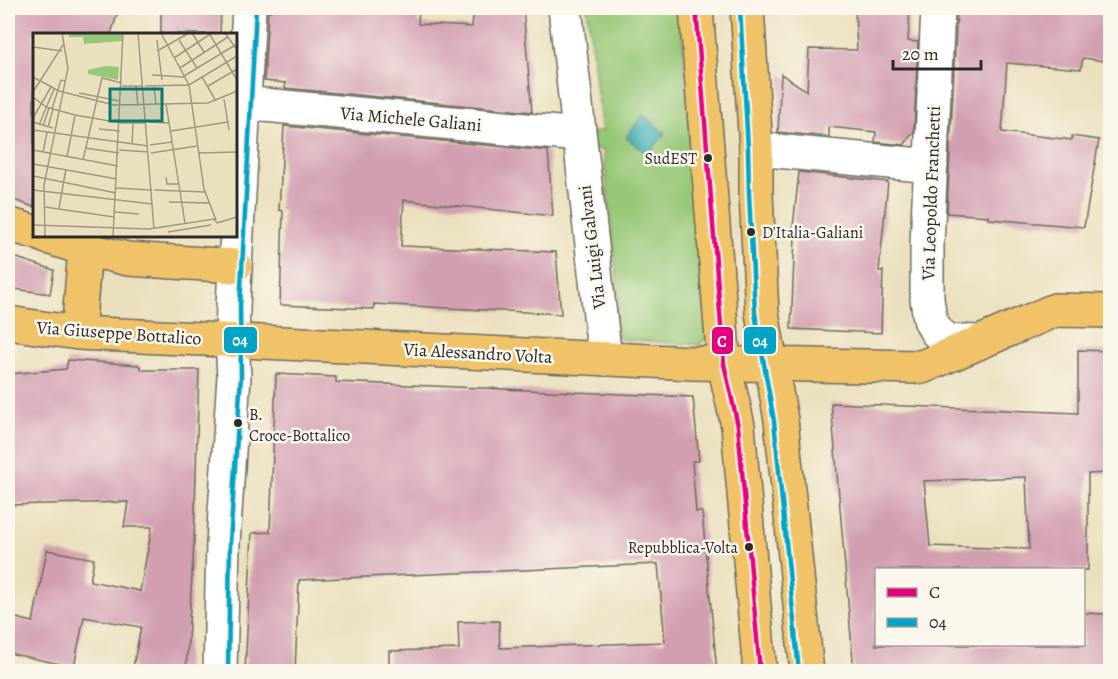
<svg xmlns="http://www.w3.org/2000/svg" width="1118" height="679" font-family="Alegreya,serif">
	<style>
		.green { fill: #97c877; stroke: #617a51; stroke-width: 1.5 }
		.water { fill: #39abb3; stroke: #326b6f; stroke-width: 1.5 }
		.building { fill: #d29fb0; fill-rule: evenodd }
		.lines { fill: none; stroke-linecap: round; stroke-linejoin: round }
		.minor-casing { stroke: #6e6a5e; stroke-width: 36 }
		.major-casing { stroke: #6e6a5e; stroke-width: 36 }
		.minor { stroke: #fff; stroke-width: 33 }
		.major { stroke: #f0c369; stroke-width: 33 }
		.bus-1-casing { stroke: #fbf7ec; stroke-width: 9 }
		.bus-2-casing { stroke: #fbf7ec; stroke-width: 9 }
		.bus-1 { stroke: #e5007d; stroke-width: 4.5 }
		.bus-2 { stroke: #02a3c6; stroke-width: 4.5 }
		.bus-dot { fill: #2b2b2b; stroke: #fbf7ec; stroke-width: 2 }
		.labels { text-anchor: middle; stroke-width: 5; stroke-linejoin: round; paint-order: stroke }
		.bus-label { font-size: 16px; fill: #2b2b2b; stroke: #fbf7ec; text-anchor: end }
		.street-label { font-size: 18px; fill: #2b2b2b; stroke: #fbf7ec }
		.inset-road { fill: none; stroke: #9e9883; stroke-width: 1.5 }
		.view { fill: #0f766e; fill-opacity: 0.15; stroke: #0f766e; stroke-width: 3 }
		.inset-edge { fill: none; stroke: #2b2b2b; stroke-width: 3 }
		.line-badge { stroke: #fbf7ec; stroke-width: 2 }
		.badge-label { font-size: 16px; text-anchor: middle; font-weight: bold; fill: #fff }
	</style>
	<rect width="100%" height="100%" fill="#fbf7ec"/>
	<filter id="ink" filterUnits="userSpaceOnUse"><feTurbulence type="fractalNoise" baseFrequency=".0167" numOctaves="2"/><feDisplacementMap in="SourceGraphic" scale="12" xChannelSelector="R" yChannelSelector="G"/><feConvolveMatrix kernelMatrix="1 2 1 2 8 2 1 2 1" color-interpolation-filters="sRGB"/></filter>
	<filter id="wash" filterUnits="userSpaceOnUse"><feTurbulence type="fractalNoise" baseFrequency=".008" numOctaves="4" result="noise"/><feDisplacementMap in="SourceGraphic" scale="24" xChannelSelector="R" yChannelSelector="G"/><feGaussianBlur stdDeviation="1.35" result="paint"/><feColorMatrix in="noise" values="0 0 0 0 0 0 0 0 0 0 0 0 0 0 0 0 0 1.4 0 .05"/><feComposite in="paint" operator="in"/></filter>
	<g filter="url(#wash)">
		<rect width="100%" height="100%" fill="#ebe0be"/>
		<path class="green" d="M587,8H680L706,337L700,345L619,339L611,309L620,307L603,149L593,150L591,133L602,131Z"/>
		<path class="water" d="M643,115L665,133L648,154L626,137Z"/>
		<g id="blocks">
			<path class="building" d="M8,8H119L111,34H34V207L8,198Z
				M161,8H221L220,34H161Z
				M271,8H419L418,24L472,27L474,8H523L532,112L285,88L286,83L264,81L268,11H271Z
				M855,8H910L908,41L918,42L914,131L904,145L875,142L876,132L829,127V137L778,132L781,74L807,91L809,49L857,50Z
				M957,8H1110V62L1083,58L1081,69L1007,63L1002,132L1072,140V136L1099,140L1084,227L988,219V216L947,213Z
				M284,126L548,151L553,216L404,200L401,246L556,252L561,314L374,304V309L280,305L283,211L279,210Z
				M799,172L888,182L879,271H883L881,333L791,329L795,236H792Z
				M8,255L54,270L50,294L8,288Z
				M1078,350L1110,351V473L1088,474V570H876V645H1083V613L1106,614V631H1110V672H854L831,403L1078,413ZM1026,477L1029,549L930,546L924,481Z
				M68,360L139,365L142,370H199L194,543L186,672H132L141,627L84,617L74,667L8,653V616L33,622L47,550L94,559L90,581L140,591L152,527H124L128,502L8,505V374L66,369Z
				M276,374L336,377V382L693,397L699,461H692L696,512H702L717,672H389V651L459,649L458,622L499,621L500,648L665,642L658,564L299,580L295,672H245L252,533L270,532Z"/>
		</g>
	</g>
	<g filter="url(#ink)">
		<use href="#blocks" fill-opacity="0" stroke="#6e6a5e" stroke-width="1.5"/>
		<g class="lines">
			<g class="minor-casing">
				<path id="minor" d="M565,8L605,359
					M938,8L927,244V299L930,319L936,331L948,341L979,342
					M243,103L579,135
					M756,149L931,166
					M220,672L223,543L234,376L232,341L233,306L249,8"/>
			</g>
			<g class="major-casing">
				<path id="major" d="M696,8L724,364L738,426L760,672
					M747,8L756,149V194L762,313L781,420L807,672
					M8,224L34,232
					M44,236L85,249L128,259L235,266
					M8,323L78,333L692,363L922,367L1055,310L1110,311
					M78,333L85,249"/>
			</g>
			<use href="#minor" class="minor"/>
			<use href="#major" class="major"/>
			<g class="bus-1-casing">
				<path id="bus-1" d="M696,8L724,364L738,426L760,672"/>
			</g>
			<g class="bus-2-casing">
				<path id="bus-2" d="M740,8L748,149L749,194L755,313L774,421L799,672
					M228,672L230,543L241,376L240,306L256,8"/>
			</g>
			<use href="#bus-1" class="bus-1"/>
			<use href="#bus-2" class="bus-2"/>
		</g>
	</g>
	<g class="bus-dot">
		<circle cx="708" cy="158" r="5"/>
		<circle cx="751" cy="232" r="5"/>
		<circle cx="238" cy="423" r="5"/>
		<circle cx="749" cy="547" r="5"/>
	</g>
	<g class="labels">
		<g class="bus-label">
			<text x="697" y="164">SudEST</text>
			<text x="762" y="238" text-anchor="start">D'Italia-Galiani</text>
			<text x="249" y="420" text-anchor="start">B.<tspan x="249" dy="21">Croce-Bottalico</tspan></text>
			<text x="738" y="553">Repubblica-Volta</text>
		</g>
		<g class="street-label">
			<text transform="translate(411 119) rotate(5)" y="6">Via Michele Galiani</text>
			<text transform="translate(931 193) rotate(-88)" y="6">Via Leopoldo Franchetti</text>
			<text transform="translate(592 247) rotate(-97)" y="6">Via Luigi Galvani</text>
			<text transform="translate(119 333) rotate(4)" y="6">Via Giuseppe Bottalico</text>
			<text transform="translate(478 353) rotate(3)" y="6">Via Alessandro Volta</text>
		</g>
	</g>
	<g transform="translate(33 33)">
		<rect width="204" height="204" fill="#ebe0be"/>
		<path d="M36,0H89V8L51,11L50,4H36ZM72,33L86,34L85,47L55,41V37Z" fill="#97c877"/>
		<path class="inset-road" d="M105,0L121,196M128,0L156,52L171,156L183,187M159,0L171,19M176,0L204,47M192,0L204,17M124,7L129,47M146,7L164,35M0,14L29,18M124,18L156,0M141,25L179,0M147,35L195,4M119,42L151,44M151,43L204,11M0,44L26,58L81,72L175,70L204,58M169,44L183,68M89,53H109M103,53L105,73M112,53L156,52L204,23M175,53L204,36M121,54L123,72M0,59L30,12M46,60L86,68M0,64L13,74L42,82L88,90H113M191,66L196,97M133,71L152,190M19,76L28,47L33,48M0,85L18,54M0,89L20,95M115,89L136,90M6,92L21,56M10,93L16,75M15,94L20,76M66,96L87,98M0,97L115,113M138,98L195,89M99,111L100,90M117,112L139,109M52,115L86,120M0,117L85,133M86,117L115,119M10,119L14,99M118,120L164,113M165,120L204,119M34,124L42,82M50,127L69,45L89,50M0,131L84,146M0,143L83,160M133,144L134,151H146M83,155L119,157M0,157L119,171M121,157L172,159M136,169L176,170M12,174L81,184M26,175L33,136M82,179L106,181M184,190L204,184M0,192L116,196L181,186L184,190M135,199L178,192M12,204L11,152L35,35L29,0M80,204L90,0"/>
		<path class="view" d="M77,56H129V88H77Z"/>
		<rect width="204" height="204" class="inset-edge"/>
	</g>
	<g class="line-badge">
		<rect x="223" y="326" width="35" height="28" rx="6" fill="#02a3c6"/>
		<rect x="711" y="326" width="23" height="29" rx="6" fill="#e5007d"/>
		<rect x="743" y="326" width="34" height="29" rx="6" fill="#02a3c6"/>
	</g>
	<g class="badge-label">
		<text x="240" y="346">04</text>
		<text x="722" y="347">C</text>
		<text x="760" y="347">04</text>
	</g>
	<rect width="1118" height="679" fill="none" stroke="#fbf7ec" stroke-width="30"/>
	<rect x="875" y="568" width="210" height="78" fill="#fbf7ec" stroke="#a8a59f" stroke-width="1.5"/>
	<rect x="887" y="588" width="30" height="9" fill="#e5007d" stroke="#a8a59f" stroke-width="1.5"/>
	<text x="929" y="598" font-size="18" fill="#2b2b2b">C</text>
	<rect x="887" y="618" width="30" height="9" fill="#02a3c6" stroke="#a8a59f" stroke-width="1.5"/>
	<text x="929" y="628" font-size="18" fill="#2b2b2b">04</text>
	<path d="M893 60v9h88v-9" fill="none" stroke="#2b2b2b" stroke-width="3"/>
	<text x="902" y="60" font-size="18" fill="#2b2b2b" stroke="#fbf7ec" stroke-width="4.5" paint-order="stroke">20 m</text>
</svg>
